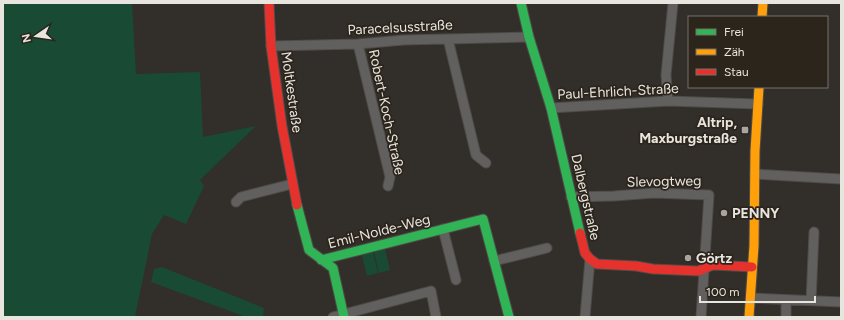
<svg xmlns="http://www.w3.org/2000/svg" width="844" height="320" font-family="Figtree,sans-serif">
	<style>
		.green { fill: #194a34 }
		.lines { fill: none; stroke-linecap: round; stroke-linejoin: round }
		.street-casing { stroke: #4e4b48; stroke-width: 11 }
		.fast-casing { stroke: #4e4b48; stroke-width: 11 }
		.slow-casing { stroke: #4e4b48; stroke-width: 11 }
		.jam-casing { stroke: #4e4b48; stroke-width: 11 }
		.street { stroke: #62605f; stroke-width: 9 }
		.fast { stroke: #30b455; stroke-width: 9 }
		.slow { stroke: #ff9f0a; stroke-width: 9 }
		.jam { stroke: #e5322d; stroke-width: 9 }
		.poi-dot { fill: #a8a49f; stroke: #2b251c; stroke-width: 1.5 }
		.labels { text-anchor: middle; stroke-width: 3.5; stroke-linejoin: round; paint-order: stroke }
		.street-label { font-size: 14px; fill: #e8e4de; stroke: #2b251c }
		.poi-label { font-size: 14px; font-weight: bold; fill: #e8e4de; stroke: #2b251c; text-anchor: start }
	</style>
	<rect width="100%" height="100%" fill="#322e2a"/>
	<path class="green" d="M3,3H132L136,74L200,72L203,137L256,126L200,180L204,186L186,224L164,215L152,234L135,317H69V316L57,317H3Z
		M385,249L390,270L379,273L374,252Z
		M373,252L378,273L367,276L362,255Z
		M162,267L264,308L263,317H246L151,282L154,269Z"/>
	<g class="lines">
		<g class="street-casing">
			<path id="street" d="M448,39L476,155L486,163
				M358,44L390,177L388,186
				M271,46L358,44L404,40L529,37
				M668,101L666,75L673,3
				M551,108L668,101L758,104
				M755,174L841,179
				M571,197L614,196L654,193L709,195L701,317
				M236,202L241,197L292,184
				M443,229L456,280
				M494,261L547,248
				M751,298L841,302
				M811,301L814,232
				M333,317L431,291L436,317
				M585,317L590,259
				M786,317V301"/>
		</g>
		<g class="fast-casing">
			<path id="fast" d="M521,3L529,37L551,108L580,233
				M297,205L309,250L333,268L344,317
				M321,260L483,219L509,317"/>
		</g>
		<g class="slow-casing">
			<path id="slow" d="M762,17L763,3
				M749,317L754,246L755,151L759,87"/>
		</g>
		<g class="jam-casing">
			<path id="jam" d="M269,3L271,46L282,126L297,205
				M580,233L585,253L590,259L597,264L636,266L653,269L698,271L713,265L752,267"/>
		</g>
		<use href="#street" class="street"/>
		<use href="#fast" class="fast"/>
		<use href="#slow" class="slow"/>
		<use href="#jam" class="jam"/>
	</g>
	<g class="poi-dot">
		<rect x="741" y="126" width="8" height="8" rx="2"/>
		<circle cx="724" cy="213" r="4"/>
		<circle cx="688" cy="258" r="4"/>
	</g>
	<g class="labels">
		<g class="street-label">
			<text transform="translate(400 27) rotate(-3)" y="5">Paracelsusstraße</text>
			<text transform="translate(618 91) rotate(-3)" y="5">Paul-Ehrlich-Straße</text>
			<text transform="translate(292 92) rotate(82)" y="5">Moltkestraße</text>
			<text transform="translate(387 112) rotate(78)" y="5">Robert-Koch-Straße</text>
			<text transform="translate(664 181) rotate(-1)" y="5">Slevogtweg</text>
			<text transform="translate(586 197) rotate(77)" y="5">Dalbergstraße</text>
			<text transform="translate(379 231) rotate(-14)" y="5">Emil-Nolde-Weg</text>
		</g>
		<g class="poi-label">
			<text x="737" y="127" text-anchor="end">Altrip,<tspan x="737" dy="16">Maxburgstraße</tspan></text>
			<text x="732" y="218">PENNY</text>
			<text x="696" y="263">Görtz</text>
		</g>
	</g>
	<rect width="844" height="320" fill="none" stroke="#e8e4de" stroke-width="8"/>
	<rect x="688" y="16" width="140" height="72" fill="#2b251c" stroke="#77716a"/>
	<rect x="696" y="29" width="20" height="6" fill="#30b455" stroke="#77716a"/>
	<text x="724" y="36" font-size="12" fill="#e8e4de">Frei</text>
	<rect x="696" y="49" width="20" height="6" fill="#ff9f0a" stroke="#77716a"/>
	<text x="724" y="56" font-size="12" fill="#e8e4de">Zäh</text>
	<rect x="696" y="69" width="20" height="6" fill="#e5322d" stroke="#77716a"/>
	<text x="724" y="76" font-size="12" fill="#e8e4de">Stau</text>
	<g transform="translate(36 36) rotate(257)" stroke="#2b251c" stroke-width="3" paint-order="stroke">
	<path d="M0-3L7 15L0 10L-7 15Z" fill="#e8e4de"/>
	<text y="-6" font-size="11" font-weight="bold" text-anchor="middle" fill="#e8e4de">N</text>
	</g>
	<path d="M700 296v6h115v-6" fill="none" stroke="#e8e4de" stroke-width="2"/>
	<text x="706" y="296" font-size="12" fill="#e8e4de" stroke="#2b251c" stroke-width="3" paint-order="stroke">100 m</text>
</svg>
